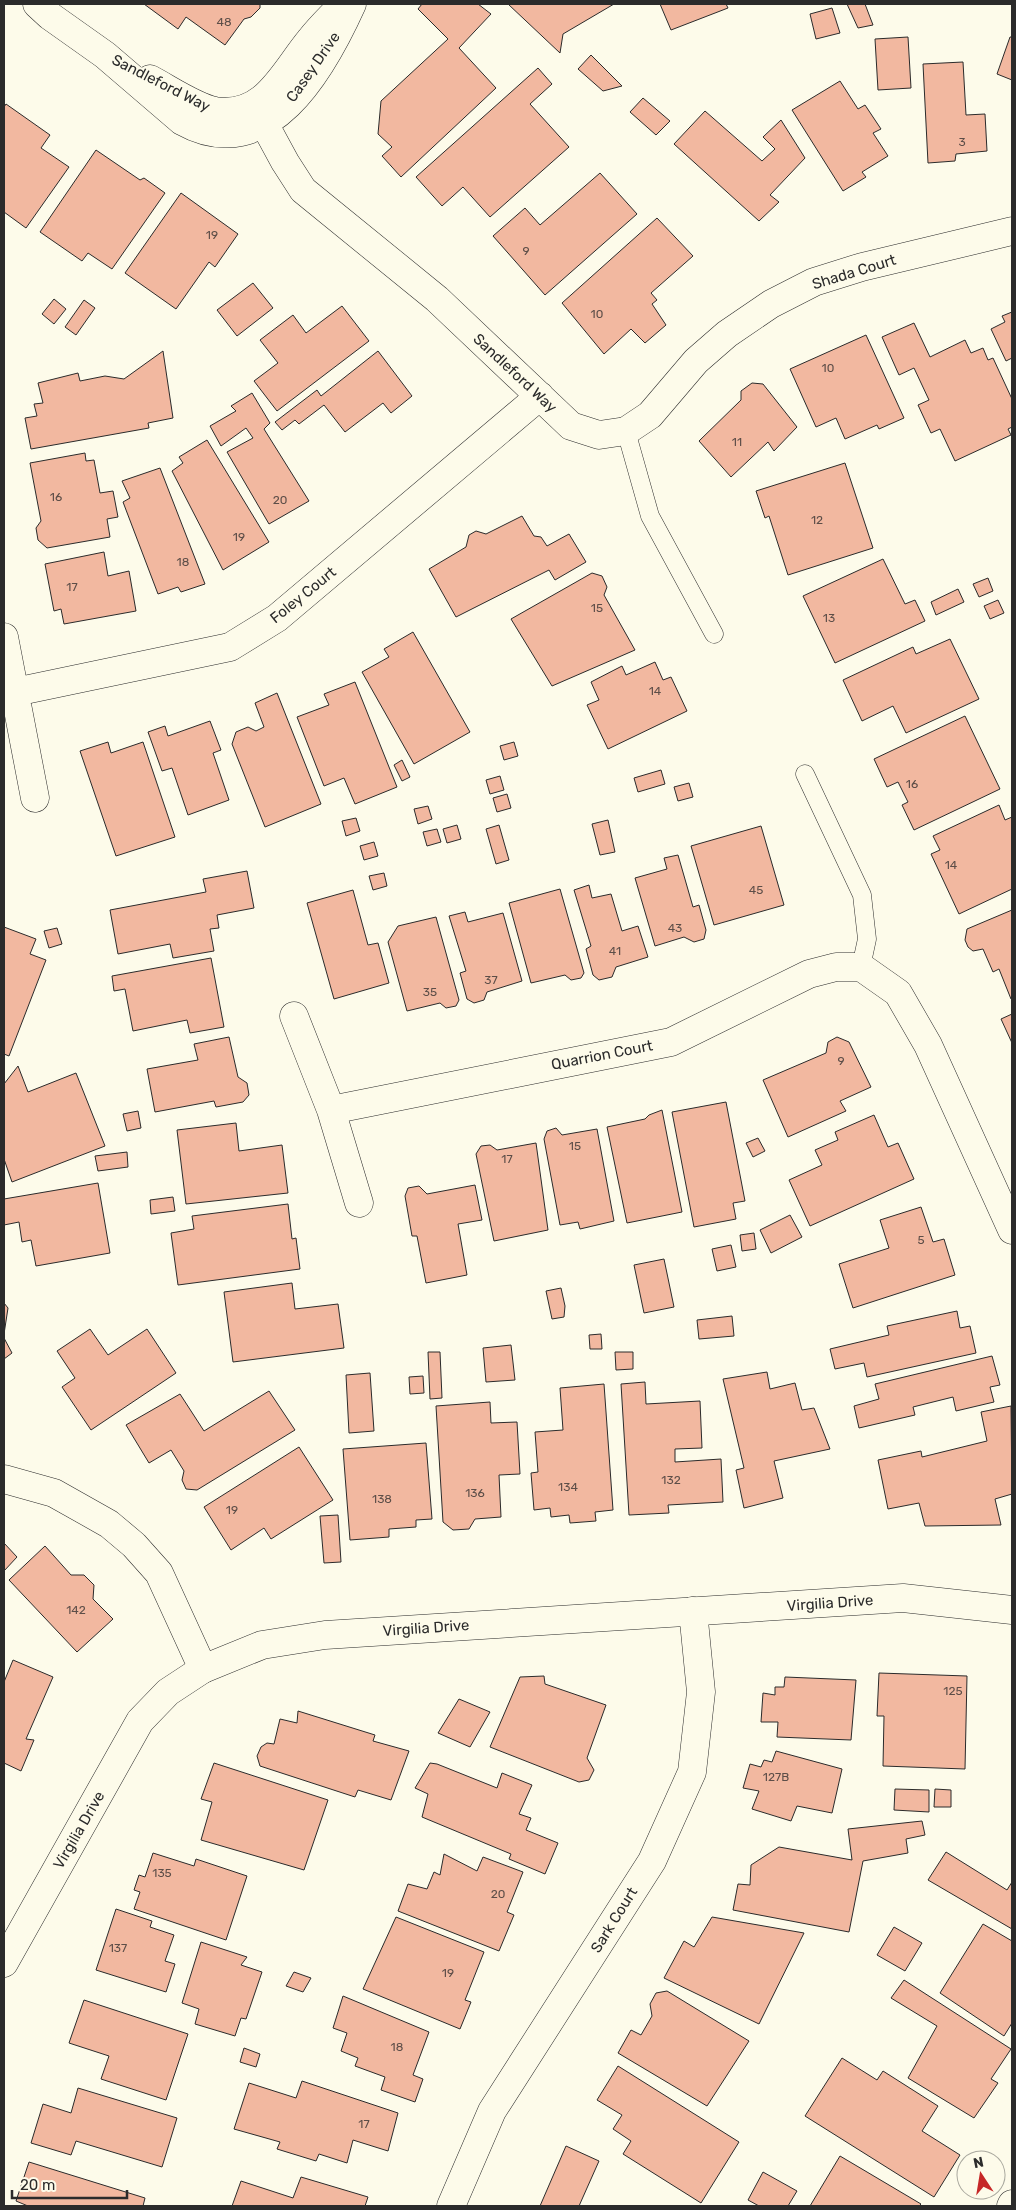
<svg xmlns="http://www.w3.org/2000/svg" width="1016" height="2210" font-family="Rubik,sans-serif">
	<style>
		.building { fill: #f2b8a0; stroke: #2b2b2b }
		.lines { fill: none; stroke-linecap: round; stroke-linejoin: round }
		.lane-casing { stroke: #2b2b2b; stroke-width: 19 }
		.street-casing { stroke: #2b2b2b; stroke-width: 29 }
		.secondary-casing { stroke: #2b2b2b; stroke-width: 29 }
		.lane { stroke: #fdfbea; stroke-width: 18 }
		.street { stroke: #fdfbea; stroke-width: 28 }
		.secondary { stroke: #fdfbea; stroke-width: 28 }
		.labels { text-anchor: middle; stroke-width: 4; stroke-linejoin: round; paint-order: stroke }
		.number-label { font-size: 12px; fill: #5d4e48 }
		.street-label { font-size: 15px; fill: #2b2b2b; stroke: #fdfbea }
	</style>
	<rect width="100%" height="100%" fill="#fdfbea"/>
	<path class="building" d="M144,4H260V8L251,17L244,19L225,45L186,17L178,29Z
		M422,4H478L491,14L459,48L496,88L401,177L382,156L392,147L378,134L381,101L448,39L418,9Z
		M508,4H614L563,34L560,53Z
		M660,4H726L728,8L671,30Z
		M847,4H865L873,25L858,28Z
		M832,8L840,33L816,39L810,14Z
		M908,37L911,88L878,90L875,39Z
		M1010,37H1012V80L997,74Z
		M591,55L622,86L603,91L578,69Z
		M963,62L966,115L985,114L987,151L956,154L955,161L928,163L923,64Z
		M538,68L552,84L530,104L569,147L490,217L463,187L442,206L416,177Z
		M840,81L858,109L865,105L881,129L873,133L888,156L862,172L866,177L843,191L792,110Z
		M643,98L670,121L656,135L630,112Z
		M6,104L50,135L41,148L69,167L26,228L4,212V107Z
		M705,111L762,161L775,149L763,137L781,120L805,158L770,195L779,202L759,221L674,144Z
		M96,150L140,180L144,178L165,193L112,269L88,253L82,261L40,232Z
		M600,173L637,214L545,295L493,236L525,208L540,225Z
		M181,193L238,234L215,267L209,262L176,309L125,273Z
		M657,218L693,256L651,293L657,300L652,304L666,325L645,343L631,329L604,354L562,303Z
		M253,283L273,308L237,336L217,310Z
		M54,299L66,309L54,324L42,314Z
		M84,300L95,308L76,335L65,327Z
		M342,306L369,341L277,411L254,381L278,363L260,340L293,315L306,333Z
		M1012,312V358L1006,361L991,329L1005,322L1002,316Z
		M914,323L930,357L965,340L971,353L983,348L988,360L993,358L1012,399V427L1008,429L1011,435L955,461L940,429L931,433L918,405L929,400L914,368L899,375L882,337Z
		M866,335L904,418L879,429L877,425L845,439L836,418L816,427L790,369Z
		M163,351L173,418L148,423L149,428L31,449L25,418L37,416L34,404L43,403L38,383L78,373L80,381L105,376L124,379Z
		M378,351L412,396L391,413L383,403L345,432L324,405L299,424L295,420L282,430L275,422L317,390L321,396Z
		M752,383L763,384L797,427L774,451L768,442L731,477L699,441L741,400V391Z
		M252,393L270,423L264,429L309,501L269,524L227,452L253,438L246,428L221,446L210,426L236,411L231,406Z
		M207,440L269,542L223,570L172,471L183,463L179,457Z
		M85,453L86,461L94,460L100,493L113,491L118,517L107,519L110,537L47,548L38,540L36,528L41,521L30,463Z
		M845,463L873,548L788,575L769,516L765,518L756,491Z
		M160,468L205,584L181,592L178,587L158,594L123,502L130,498L122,481Z
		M522,516L534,536L541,537L547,546L569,534L586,562L555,580L549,570L456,617L429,569L466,547L469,535L476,531L486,534Z
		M104,552L108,576L129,571L136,611L64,624L61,609L54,611L45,564Z
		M883,559L905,604L915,600L925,621L835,663L803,596Z
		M592,573L602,576L607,587L604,595L635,650L552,686L511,619Z
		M988,578L993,591L979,597L973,584Z
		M958,589L964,602L936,615L931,602Z
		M998,600L1004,613L990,619L984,606Z
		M413,632L470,732L414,764L362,672L389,657L384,649Z
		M950,639L979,699L906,733L893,706L862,721L843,680L913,647L916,654Z
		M655,662L663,680L671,677L687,711L608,749L587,705L599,700L591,682L622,666L626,675Z
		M355,682L397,787L355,804L344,778L324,786L297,717L329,705L324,694Z
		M277,693L321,804L265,827L232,744L236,732L248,727L256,731L264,727L255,703Z
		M965,716L1000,789L914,830L902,805L908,802L898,782L887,787L874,759Z
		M210,721L221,750L213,753L229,800L188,815L172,768L162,771L148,732L165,726L168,736Z
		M108,742L111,753L143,742L175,837L116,856L80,751Z
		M514,742L518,756L504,760L500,746Z
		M402,760L410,777L402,781L394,765Z
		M661,770L665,784L638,792L634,778Z
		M500,776L504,790L490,794L486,780Z
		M689,783L693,797L678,801L674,787Z
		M507,794L511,808L497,812L493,798Z
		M999,805L1005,820L1012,817V889L959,914L931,854L940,850L933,836Z
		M428,806L432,819L418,824L414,809Z
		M356,818L360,831L346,836L342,821Z
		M608,820L615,852L600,855L592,824Z
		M457,825L461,839L447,843L443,829Z
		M499,825L509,860L496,864L486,829Z
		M761,826L784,905L714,925L691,846Z
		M437,829L441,842L427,846L423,832Z
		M374,842L378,856L364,860L360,846Z
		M678,855L693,907L699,905L706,930L704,939L694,942L684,937L655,946L635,878L667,869L664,858Z
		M247,871L254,908L217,915L219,928L210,929L214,951L173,958L170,944L118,954L110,910L206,892L203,879Z
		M384,873L387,886L373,890L369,876Z
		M589,885L592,898L611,894L622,931L638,926L648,957L616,967L612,977L599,980L593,975L586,949L591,946L574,890Z
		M560,889L584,973L581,978L571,980L565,975L531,983L509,903Z
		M353,890L368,945L378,943L389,983L334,999L307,903Z
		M1012,910V998L1011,999L999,969L993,972L983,949L973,951L968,947L965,940L967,929Z
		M465,912L468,922L503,913L522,981L487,992L484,1000L474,1003L467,999L460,973L466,971L449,916Z
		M436,917L459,1000L456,1006L446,1008L440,1003L407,1011L388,942L398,926Z
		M4,927L36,939L30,954L46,960L9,1056L4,1054Z
		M57,928L62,944L49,948L44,931Z
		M211,958L224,1027L190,1033L187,1020L133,1031L125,989L114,991L112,976Z
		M1012,1014V1043L1001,1019Z
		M229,1037L238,1077L247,1083L249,1095L243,1102L216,1107L214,1101L155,1112L147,1069L198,1060L194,1044Z
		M837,1037L849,1042L871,1087L840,1101L846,1111L788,1137L763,1080L826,1053L828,1042Z
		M18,1066L28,1092L76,1073L105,1146L12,1182L4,1159V1084Z
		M726,1102L745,1201L733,1203L736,1219L694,1227L672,1112Z
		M662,1110L682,1212L627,1223L607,1127L645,1119L649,1115Z
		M138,1111L141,1128L127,1131L123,1114Z
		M874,1115L888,1147L898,1143L914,1179L810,1226L789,1180L822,1165L815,1150L838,1140L835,1132Z
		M236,1123L239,1151L282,1145L288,1193L186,1204L177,1130Z
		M556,1128L562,1135L597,1129L614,1221L580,1229L578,1222L560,1225L544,1139L547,1131Z
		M758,1138L765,1151L753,1157L746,1143Z
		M536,1143L548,1230L494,1241L476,1154L481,1146L490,1145L497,1150Z
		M127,1152L128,1167L98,1171L95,1156Z
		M98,1183L110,1253L36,1266L31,1240L22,1242L19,1222L4,1225V1199Z
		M475,1185L482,1220L458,1224L467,1275L426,1283L417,1236H412L405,1196L408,1188L419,1186L427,1194Z
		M173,1197L175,1211L151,1214L150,1200Z
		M288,1204L292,1239L296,1238L300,1269L178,1285L171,1233L194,1229L192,1216Z
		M921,1207L933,1242L944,1239L955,1275L853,1308L839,1264L889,1248L880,1220Z
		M790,1215L802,1237L771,1253L760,1230Z
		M754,1233L756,1249L742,1251L740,1235Z
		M731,1245L736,1267L717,1271L712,1249Z
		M664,1259L674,1307L644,1313L634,1265Z
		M292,1283L295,1309L338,1304L344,1348L233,1362L224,1292Z
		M561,1288L565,1306L564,1317L552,1319L546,1291Z
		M4,1303L8,1308L4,1334Z
		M957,1311L960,1328L970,1326L976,1353L867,1377L864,1363L835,1369L830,1349L889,1335L887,1326Z
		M732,1316L734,1336L699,1339L697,1320Z
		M90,1329L108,1355L147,1329L176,1373L91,1430L62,1387L75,1378L57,1351Z
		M601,1334L602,1349H590L589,1335Z
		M4,1338L12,1353L4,1359Z
		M511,1345L515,1380L486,1382L483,1348Z
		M428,1352H440L442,1398L430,1399Z
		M615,1352H633V1369L616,1370Z
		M992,1356L1000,1385L990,1387L994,1402L956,1411L953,1397L913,1407L915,1415L859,1428L854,1406L879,1399L875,1384Z
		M767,1372L770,1389L795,1383L802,1410L814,1408L830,1449L774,1461L783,1498L744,1508L736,1470L744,1468L723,1379Z
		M370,1373L374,1431L349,1433L346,1375Z
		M423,1376L424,1393L410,1394L409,1377Z
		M645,1382L646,1404L700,1401L702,1448L675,1449V1462L721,1459L723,1502L668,1505L669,1513L629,1515L621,1384Z
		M604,1384L613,1510L595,1512L596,1521L570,1523L569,1515L551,1517L550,1508L534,1510L531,1473L538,1472L535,1432L563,1430L560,1388Z
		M269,1391L295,1430L197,1490L186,1489L182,1480L184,1471L171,1450L149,1463L126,1425L180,1394L204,1431Z
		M490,1402L491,1423L517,1422L520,1474L499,1475L501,1517L475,1519L469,1529L453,1530L443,1522L436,1406Z
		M1011,1406L1012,1494L995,1499L1001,1525L925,1526L919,1503L888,1509L878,1460L921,1451L922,1457L987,1441L981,1412Z
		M426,1443L432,1519L416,1520V1527L389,1529V1537L350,1540L343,1449Z
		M299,1447L333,1500L271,1539L264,1528L231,1550L204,1507Z
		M338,1515L341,1562L324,1563L320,1516Z
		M4,1543L17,1557L4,1571Z
		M45,1546L71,1575H84L94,1585L93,1599L113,1619L77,1652L9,1580Z
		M13,1660L53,1677L26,1739L34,1740L21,1771L4,1763V1682Z
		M879,1673L967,1676L965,1769L883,1766L884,1716H877Z
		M544,1676L545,1684L606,1705L587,1758L594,1770L589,1780L579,1782L490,1747L520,1677Z
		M785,1677L856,1680L851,1740L777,1737L778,1722H761L763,1693L775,1695V1687H784Z
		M459,1699L490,1712L470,1747L438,1733Z
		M298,1711L375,1735L373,1741L409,1751L391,1800L358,1790L355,1797L260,1766L257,1756L261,1747L267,1743L274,1744L280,1719L297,1723Z
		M776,1751L842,1769L832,1813L797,1806L791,1821L752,1809L759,1791L743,1788L750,1764L761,1767L764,1760L772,1762Z
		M214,1763L328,1800L304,1870L201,1840L212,1802L201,1799Z
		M430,1763L437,1764L497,1788L502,1773L532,1785L519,1814L531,1818L526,1830L558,1843L545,1874L509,1859L511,1854L422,1817L428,1794L415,1788Z
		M895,1789L929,1790V1812L894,1810Z
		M935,1789L951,1790V1807H934Z
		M922,1821L925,1835L906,1839L908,1853L863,1861L849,1932L733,1910L738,1884L750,1885L751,1865L779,1847L852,1860L848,1829Z
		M946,1852L1007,1890L1012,1882V1929L928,1880Z
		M153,1853L194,1866L196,1859L247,1876L226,1940L134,1909L140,1892L134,1890L139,1875L145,1877Z
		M444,1854L477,1871L483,1857L523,1872L507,1912L514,1915L499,1951L398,1911L408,1884L427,1889L434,1872L440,1875Z
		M116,1909L152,1921L150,1927L174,1935L165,1961L175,1964L166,1992L96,1970Z
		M396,1917L484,1952L465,2000L471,2002L460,2029L363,1989Z
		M712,1917L804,1933L759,2024L664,1978L684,1941L694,1947Z
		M983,1924L1012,1941V2023L1004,2036L940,1993Z
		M894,1927L922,1943L905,1971L877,1955Z
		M201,1942L247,1957L241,1965L262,1972L246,2019L241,2018L235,2036L195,2024L199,2009L182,2003Z
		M294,1972L311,1978L303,1992L286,1986Z
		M904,1980L1011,2049L991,2079L998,2083L974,2118L908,2078L937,2026L891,1998Z
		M667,1991L749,2041L707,2106L618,2053L631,2030L641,2035L652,2016L650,2004L656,1993Z
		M343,1996L429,2032L413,2075L423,2079L415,2102L381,2090L385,2077L355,2066L358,2058L341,2051L347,2033L333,2028Z
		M84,2000L188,2034L166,2100L101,2079L109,2056L69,2043Z
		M244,2048L260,2054L256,2067L240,2062Z
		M842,2058L877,2080L883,2071L938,2106L922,2131L960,2155L934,2197L805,2116Z
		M618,2066L739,2142L701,2203L623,2154L631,2141L613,2129L622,2115L597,2100Z
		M302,2081L398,2113L388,2151L353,2140L347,2163L319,2154L316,2161L277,2149L280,2142L234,2129L249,2083L296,2098Z
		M78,2088L177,2118L162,2167L76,2141L71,2155L31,2143L43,2104L71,2113Z
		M566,2146L599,2161L579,2206H540Z
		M840,2156L921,2204L919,2206H810Z
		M29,2162L145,2198L143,2206H28L16,2201Z
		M763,2172L797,2191L788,2206H759L748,2200Z
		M301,2177L368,2197L365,2206H232L241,2181L293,2198Z"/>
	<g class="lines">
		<g class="lane-casing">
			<path id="lane" d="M626,431L650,516L714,634
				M805,774L862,895L867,939L861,967"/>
		</g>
		<g class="street-casing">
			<path id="street" d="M37,4L50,16L105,55L182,121C268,169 323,68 352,4
				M150,79C169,89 195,107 215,111C265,119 284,71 310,40C320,27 332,16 343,4
				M254,105L285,162L303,190L437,299L571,426L599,435L626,431L650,415L696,361L727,334L771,304L814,282L862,267L1012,231
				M4,637L35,798
				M15,692L230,647L277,618L540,396
				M294,1016L331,1110L359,1203
				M331,1110L671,1042L809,974L836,967H861L898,993L928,1045L1012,1230
				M4,1479L54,1493L109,1524L134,1545L159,1573L203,1669
				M451,2206L492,2111L652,1861L692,1772L701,1692L693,1611
				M1011,2206L1012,2204"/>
		</g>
		<g class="secondary-casing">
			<path id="secondary" d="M4,1963L140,1721L168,1692L203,1669L262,1645L325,1635L903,1598L1012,1610"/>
		</g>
		<use href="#lane" class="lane"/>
		<use href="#street" class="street"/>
		<use href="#secondary" class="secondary"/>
	</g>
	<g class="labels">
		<g class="number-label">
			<text x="224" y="26">48</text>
			<text x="962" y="146">3</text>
			<text x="212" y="239">19</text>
			<text x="526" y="255">9</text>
			<text x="597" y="318">10</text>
			<text x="828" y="372">10</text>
			<text x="737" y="446">11</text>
			<text x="56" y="501">16</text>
			<text x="280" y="504">20</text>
			<text x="817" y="524">12</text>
			<text x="239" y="541">19</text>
			<text x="183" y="566">18</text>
			<text x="72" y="591">17</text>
			<text x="597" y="612">15</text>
			<text x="829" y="622">13</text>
			<text x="655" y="695">14</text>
			<text x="912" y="788">16</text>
			<text x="951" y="869">14</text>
			<text x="756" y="894">45</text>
			<text x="675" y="932">43</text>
			<text x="615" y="955">41</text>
			<text x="491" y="984">37</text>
			<text x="430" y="996">35</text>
			<text x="841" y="1065">9</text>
			<text x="575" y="1150">15</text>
			<text x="507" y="1163">17</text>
			<text x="921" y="1244">5</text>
			<text x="671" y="1484">132</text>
			<text x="568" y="1491">134</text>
			<text x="475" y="1497">136</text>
			<text x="382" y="1503">138</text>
			<text x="232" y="1514">19</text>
			<text x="76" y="1614">142</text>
			<text x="953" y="1695">125</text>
			<text x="776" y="1781">127B</text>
			<text x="162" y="1877">135</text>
			<text x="498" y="1898">20</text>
			<text x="118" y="1952">137</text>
			<text x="448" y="1977">19</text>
			<text x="397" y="2051">18</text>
			<text x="364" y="2128">17</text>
		</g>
		<g class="street-label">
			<text transform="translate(313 67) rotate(-55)" y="5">Casey Drive</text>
			<text transform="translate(161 83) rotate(27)" y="5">Sandleford Way</text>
			<text transform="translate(854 272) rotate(-17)" y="5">Shada Court</text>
			<text transform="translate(515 373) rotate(43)" y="5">Sandleford Way</text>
			<text transform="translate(303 595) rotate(-39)" y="5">Foley Court</text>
			<text transform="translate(602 1055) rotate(-11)" y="5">Quarrion Court</text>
			<text transform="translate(830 1603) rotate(-4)" y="5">Virgilia Drive</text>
			<text transform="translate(426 1628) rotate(-4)" y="5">Virgilia Drive</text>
			<text transform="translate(79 1830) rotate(-60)" y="5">Virgilia Drive</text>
			<text transform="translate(614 1920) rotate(-58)" y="5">Sark Court</text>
		</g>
	</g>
	<rect width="1016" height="2210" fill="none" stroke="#2b2b2b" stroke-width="10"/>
	<g transform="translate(981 2175) rotate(348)"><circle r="24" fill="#fdfbea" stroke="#a9a89e"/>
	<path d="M0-4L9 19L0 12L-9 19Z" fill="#c62828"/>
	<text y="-8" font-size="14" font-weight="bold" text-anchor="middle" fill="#2b2b2b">N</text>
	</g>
	<path d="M12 2190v8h115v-8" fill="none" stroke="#2b2b2b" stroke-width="2.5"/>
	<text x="20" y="2190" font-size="15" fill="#2b2b2b" stroke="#fdfbea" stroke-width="4" paint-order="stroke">20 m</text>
</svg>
